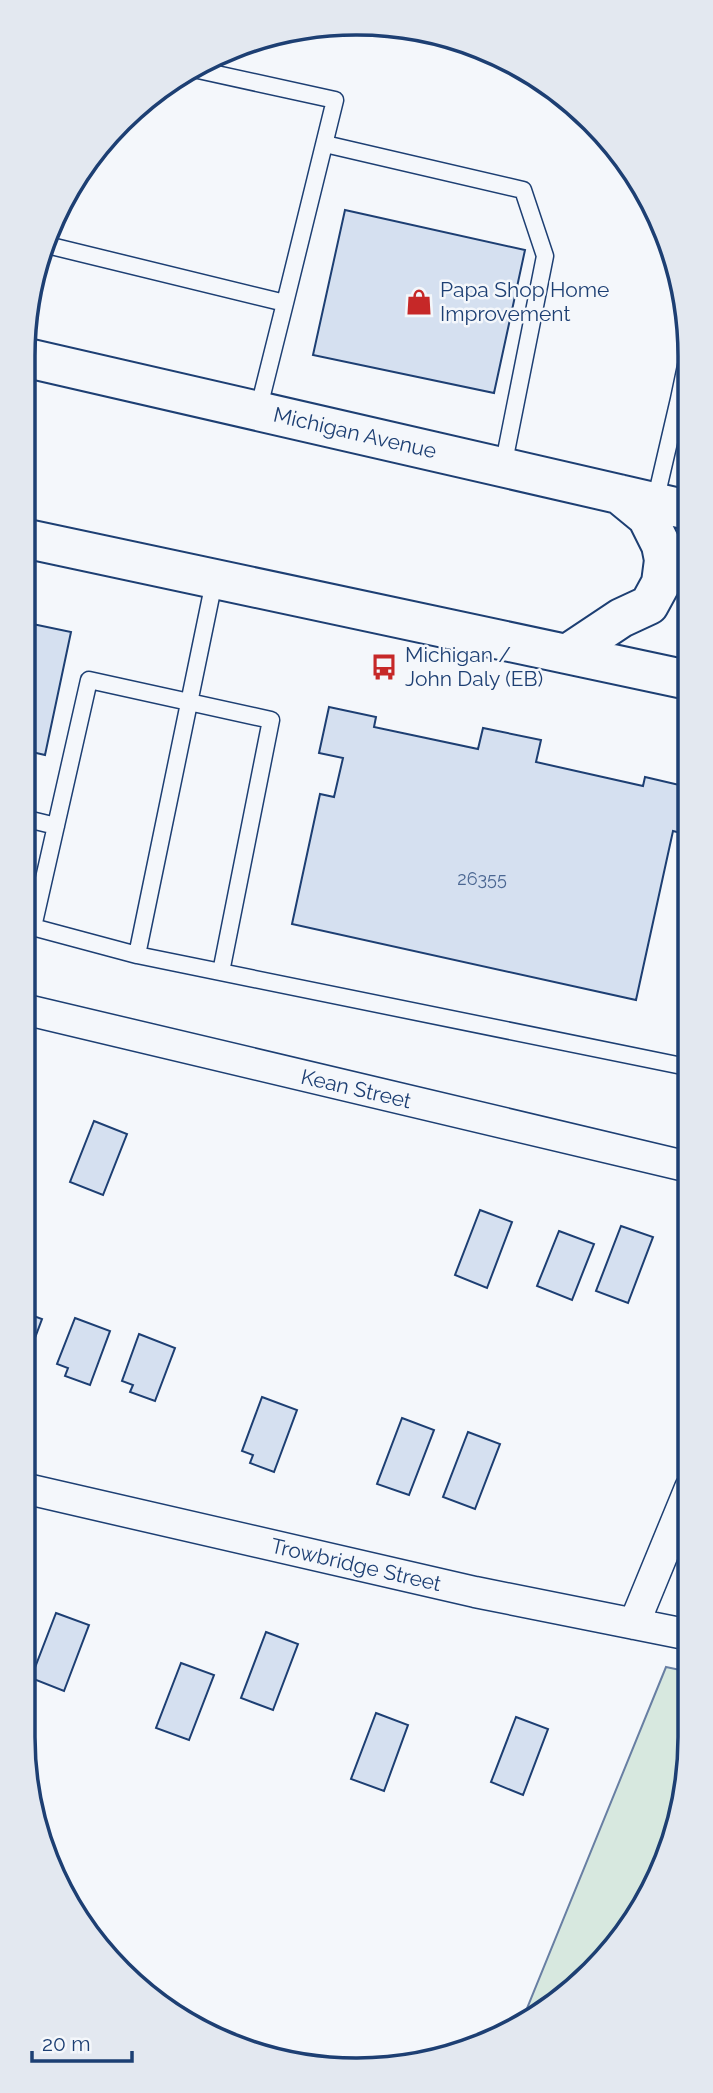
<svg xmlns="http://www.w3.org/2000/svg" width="713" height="2093" font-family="Raleway,sans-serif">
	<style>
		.green { fill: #d7e8df; stroke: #687fa3; stroke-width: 2 }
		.building { fill: #d5e0f0; stroke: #1d3f73; stroke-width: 2 }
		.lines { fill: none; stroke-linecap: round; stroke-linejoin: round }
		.service-casing { stroke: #1d3f73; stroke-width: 19 }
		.minor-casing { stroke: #1d3f73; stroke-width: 33 }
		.primary-casing { stroke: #1d3f73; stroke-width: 42 }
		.service { stroke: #f4f7fb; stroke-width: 16 }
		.minor { stroke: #f4f7fb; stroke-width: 30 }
		.primary { stroke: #f4f7fb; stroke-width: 38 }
		.labels { text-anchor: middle; stroke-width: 5; stroke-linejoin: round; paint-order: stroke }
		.number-label { font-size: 18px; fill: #4b6792 }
		.poi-label { font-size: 21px; fill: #1d3f73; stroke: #f4f7fb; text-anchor: start }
		.street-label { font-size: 21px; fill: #1d3f73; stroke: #f4f7fb }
		.rim { fill: none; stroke: #1d3f73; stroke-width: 3.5 }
	</style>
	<rect width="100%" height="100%" fill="#f4f7fb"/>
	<path class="green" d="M666,1667L690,1672V1737L679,1822L634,1922L542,2014L521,2023Z"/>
	<path class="building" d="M345,210L525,250L494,393L313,355Z
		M23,622L71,632L45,755L23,750Z
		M329,707L376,717L374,727L478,749L483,728L541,740L536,762L643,786L645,777L688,787L685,834L673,831L636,1000L292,924L320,794L334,797L343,758L319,753Z
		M94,1121L127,1134L103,1195L70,1182Z
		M480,1210L512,1222L487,1288L455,1275Z
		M621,1226L653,1237L628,1303L596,1291Z
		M559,1231L594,1244L572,1300L537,1286Z
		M23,1312L42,1319L23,1370Z
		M75,1318L110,1331L90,1385L65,1376L68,1368L57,1364Z
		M139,1334L175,1348L155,1401L130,1392L133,1385L122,1381Z
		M262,1397L297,1410L274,1472L250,1463L253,1455L242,1451Z
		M402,1418L434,1430L409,1495L377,1484Z
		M468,1432L500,1444L475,1509L443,1497Z
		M56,1613L89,1625L64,1691L31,1678Z
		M266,1632L298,1644L273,1710L241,1698Z
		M181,1663L214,1675L189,1740L156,1728Z
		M376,1713L408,1725L384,1791L351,1779Z
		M516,1717L548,1729L523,1795L491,1782Z"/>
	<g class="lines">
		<g class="service-casing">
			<path id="service" d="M325,144L523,190L545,256L503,467
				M47,245L285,303L335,100L189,68
				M679,399L687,361
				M258,411L285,303
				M655,502L679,399L688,401
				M215,577L137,955L687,1067L689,1058
				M23,818L56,826
				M25,925L137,955
				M33,927L89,680L271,720L221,972"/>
		</g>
		<g class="minor-casing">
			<path id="minor" d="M23,1009L689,1167
				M23,1488L475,1592L690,1635
				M634,1624L690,1488"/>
		</g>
		<g class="primary-casing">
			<path id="primary" d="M23,357L688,510
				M23,538L688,680
				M567,654L621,618L649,605L661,583L664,560L661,545L647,517L619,494"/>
		</g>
		<use href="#service" class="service"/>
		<use href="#minor" class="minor"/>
		<use href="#primary" class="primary"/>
	</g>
	<defs>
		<g id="shop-bare" transform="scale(2.1)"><path d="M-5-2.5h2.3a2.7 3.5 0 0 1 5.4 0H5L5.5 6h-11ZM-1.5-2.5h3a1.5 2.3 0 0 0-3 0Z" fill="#c62828" stroke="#f4f7fb" stroke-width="2.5" paint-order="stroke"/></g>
		<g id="bus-bare" transform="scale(2.1)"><path d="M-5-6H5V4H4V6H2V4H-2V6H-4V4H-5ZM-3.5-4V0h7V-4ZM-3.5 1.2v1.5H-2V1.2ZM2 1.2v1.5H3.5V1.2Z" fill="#c62828" stroke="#f4f7fb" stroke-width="2.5" paint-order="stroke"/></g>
	</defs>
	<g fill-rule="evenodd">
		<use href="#shop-bare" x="419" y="302"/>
		<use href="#bus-bare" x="384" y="667"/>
	</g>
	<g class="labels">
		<g class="number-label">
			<text x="482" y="885">26355</text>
		</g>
		<g class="poi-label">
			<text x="440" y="297">Papa Shop Home<tspan x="440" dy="24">Improvement</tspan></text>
			<text x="405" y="662">Michigan /<tspan x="405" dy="24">John Daly (EB)</tspan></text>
		</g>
		<g class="street-label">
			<text transform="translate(355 433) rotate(13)" y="7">Michigan Avenue</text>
			<text transform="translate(356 1089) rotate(13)" y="7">Kean Street</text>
			<text transform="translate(356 1565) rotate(13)" y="7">Trowbridge Street</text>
		</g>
	</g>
	<path d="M0 0H713V2093H0ZM356 35H357A321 321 0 0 1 678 356V1737A321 321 0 0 1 357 2058H356A321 321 0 0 1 35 1737V356A321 321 0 0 1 356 35Z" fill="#e3e8f0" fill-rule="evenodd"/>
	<path class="rim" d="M356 35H357A321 321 0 0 1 678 356V1737A321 321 0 0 1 357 2058H356A321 321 0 0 1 35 1737V356A321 321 0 0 1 356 35Z"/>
	<path d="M32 2051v10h100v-10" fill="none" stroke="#1d3f73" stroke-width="3.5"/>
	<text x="42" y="2051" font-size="21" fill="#1d3f73" stroke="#f4f7fb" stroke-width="5" paint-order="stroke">20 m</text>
</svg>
